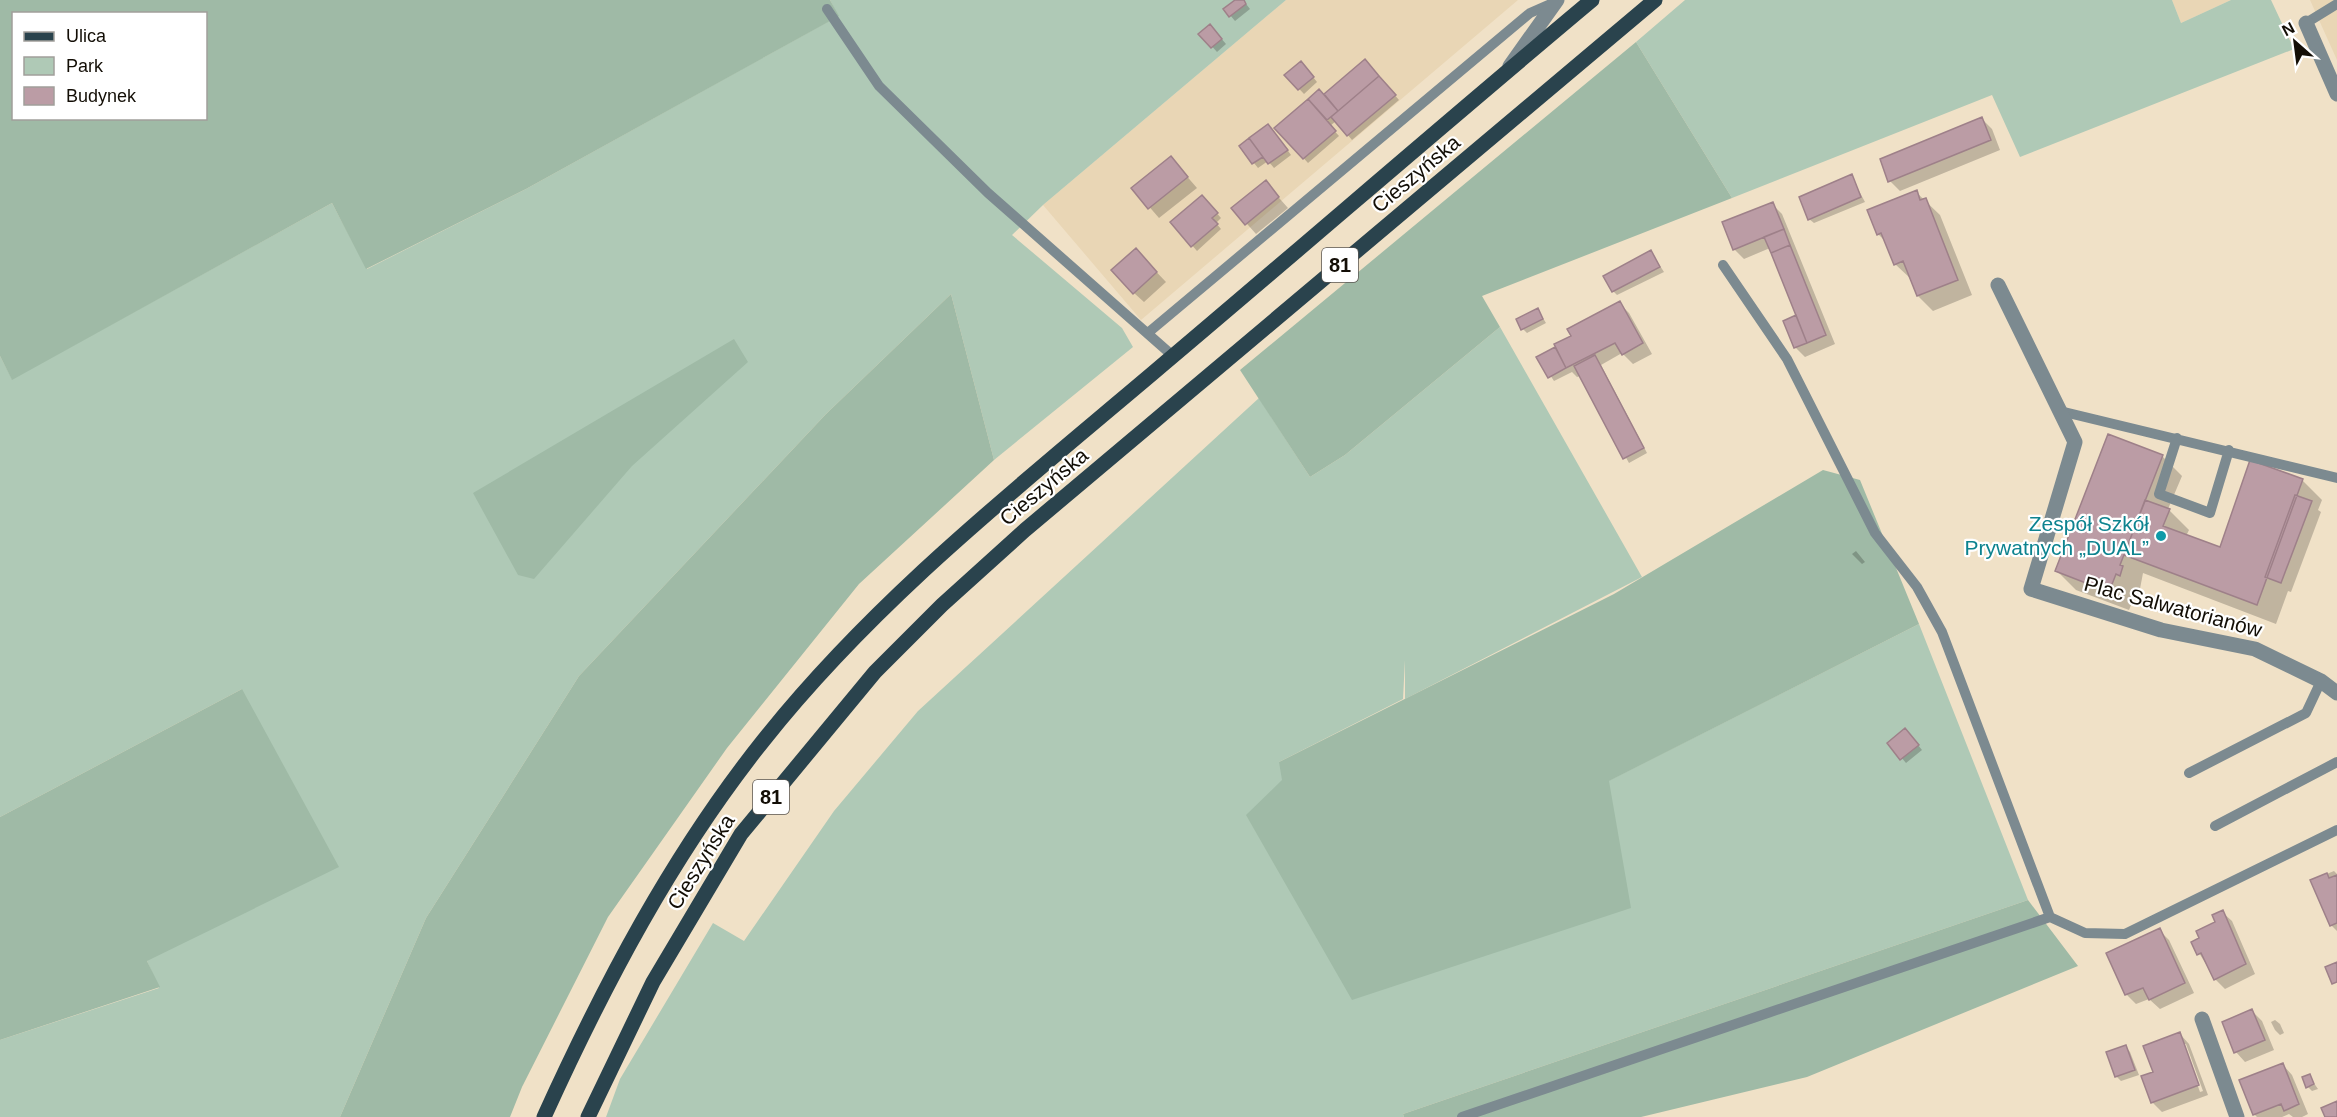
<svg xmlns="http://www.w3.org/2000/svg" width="2337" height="1117" font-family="Helvetica,sans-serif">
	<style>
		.built { fill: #e9d6b5 }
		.green { fill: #afc9b6 }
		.forest { fill: #9fbaa6; fill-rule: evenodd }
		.shadow { fill: #0003; fill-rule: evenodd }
		.building { fill: #bb9ca5; stroke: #9e8089; stroke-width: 1.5 }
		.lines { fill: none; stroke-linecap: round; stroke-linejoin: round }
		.service { stroke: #7c8a90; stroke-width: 10 }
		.minor { stroke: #7c8a90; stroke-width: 15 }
		.primary { stroke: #2a434d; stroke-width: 15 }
		.culture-dot { fill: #0f9aa8; stroke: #fff; stroke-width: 2 }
		.labels { text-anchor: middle; stroke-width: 4.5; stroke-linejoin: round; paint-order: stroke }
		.shield { fill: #fff; stroke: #5a5651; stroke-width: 1.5 }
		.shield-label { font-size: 20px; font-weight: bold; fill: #130e06 }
		.street-label { font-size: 21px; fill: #130e06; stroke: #fff }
		.culture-label { font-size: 21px; fill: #0d838f; stroke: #fff; text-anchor: end }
	</style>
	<rect width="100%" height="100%" fill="#f0e1c7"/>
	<path class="built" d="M1286,0H1518L1141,320L1043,205Z
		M2172,0H2231L2181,23Z
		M2310,0H2337V60Z"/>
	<path class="green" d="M830,0H1286L1043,205L1012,235L1122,328L1133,347L994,460L951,294L826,414L579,676L426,918L340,1117H0V1040L159,988L147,961L242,689L0,817V356L12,379L332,203L367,269L526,189L838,16Z
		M1685,0H2172L2181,23L2231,0H2271L2294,49L2020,157L1992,95L1732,198L1636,42Z
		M1500,327L1642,577L1405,699V660L1403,699L1279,762L1608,781L1919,624L2028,900L1403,1114L1404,1117H606L620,1079L713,923L744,941L834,811L918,711L1259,398L1310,477L1345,455Z"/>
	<path class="forest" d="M0,0H830L839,16L526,189L366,269L332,203L12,380L0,356ZM14,14H206V118H14Z
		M1636,42L1732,198L1482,296L1500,327L1345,455L1310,477L1240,370Z
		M951,294L994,460L859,584L727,748L608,917L522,1087L510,1117H340L426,918L579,676L826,414Z
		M734,339L748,362L632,466L534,579L518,575L473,493Z
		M1823,470L1860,480L1919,624L1609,781L1631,908L1352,1000L1246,815L1282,780L1279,762L1614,594Z
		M242,689L339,867L147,961L160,987L0,1040V817Z
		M2028,900L2078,966L1807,1077L1641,1117H1404L1403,1114Z"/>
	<path class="shadow" d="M1237,0H1243L1250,9L1235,21L1225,9Z
		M1214,30L1226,44L1217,52L1201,34Z
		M1365,61L1399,100L1352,140L1336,121L1330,126L1339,136L1308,163L1276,128L1319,91L1324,96Z
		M1305,67L1317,82L1304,94L1286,75Z
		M1982,119L1992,129L2000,150L1900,191L1890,181Z
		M1273,130L1291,155L1274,168L1268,161L1258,168L1241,147Z
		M1171,158L1197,188L1159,218L1133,188Z
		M1851,176L1865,202L1814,223L1809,219Z
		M1265,182L1288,208L1256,234L1233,208Z
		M1916,192L1940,215L1972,295L1933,311L1918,296L1911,279L1895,264L1886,242L1878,234Z
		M1206,201L1221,218L1216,223L1221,229L1197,251L1172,222Z
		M1772,204L1782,214L1835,344L1805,357L1795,347L1798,316L1770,248L1744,259L1734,249Z
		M1651,252L1664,272L1617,295L1613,291Z
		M1145,260L1166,282L1144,302L1134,293Z
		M1619,303L1629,313L1652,354L1633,364L1622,353L1601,365L1647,453L1629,463L1580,376L1577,377L1572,372L1554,381L1538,357L1557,348Z
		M1538,310L1546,323L1527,333L1523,329Z
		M2162,456L2182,476L2168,509L2189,530L2186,536L2220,549L2302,480L2322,500L2318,510L2321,512L2291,592L2288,591L2276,624L2143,573L2139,594L2136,593L2129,610L2076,590L2057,571Z
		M1856,551L1865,562L1862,564L1852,554Z
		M1910,735L1922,750L1906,763L1889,743Z
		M2334,871L2337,874V931L2331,925L2312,880Z
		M2222,912L2232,921L2255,974L2225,989L2215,979L2193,943L2201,939L2217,922Z
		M2159,930L2169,940L2194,993L2160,1009L2149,999L2136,1004L2127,995L2108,954Z
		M2252,1011L2262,1021L2274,1050L2245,1062L2236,1052Z
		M2275,1020L2280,1024L2284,1033L2280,1035L2275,1030L2271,1022Z
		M2180,1034L2189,1044L2208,1095L2162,1112L2152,1102L2155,1073ZM2183,1044H2186L2203,1091L2200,1092Z
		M2126,1047L2130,1052L2139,1075L2121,1081L2116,1076Z
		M2283,1065L2292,1075L2308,1114L2302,1117H2293L2289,1114L2282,1117H2257L2254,1114Z
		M2309,1076L2318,1089L2312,1091L2308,1087Z"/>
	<path class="building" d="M1235,0H1244L1246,4L1229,17L1223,9Z
		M1210,24L1222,39L1211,48L1198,34Z
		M1365,59L1379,76L1338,111L1324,94Z
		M1301,61L1314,77L1298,90L1284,75Z
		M1379,76L1396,95L1347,136L1331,117Z
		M1319,89L1338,111L1327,120L1308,99Z
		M1308,99L1336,131L1303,159L1274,128Z
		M1982,117L1991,140L1888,182L1880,159Z
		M1268,124L1288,150L1268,164L1249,138Z
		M1249,138L1263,157L1252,164L1239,146Z
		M1171,156L1188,177L1148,209L1131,188Z
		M1852,174L1861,197L1808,220L1799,197Z
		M1266,180L1279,197L1245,225L1231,208Z
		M1917,190L1920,200L1926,198L1958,280L1917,296L1903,261L1894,265L1881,233L1877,235L1867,210Z
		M1202,195L1218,213L1212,218L1218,224L1191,247L1170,222Z
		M1773,202L1784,229L1733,250L1722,222Z
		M1784,229L1790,245L1771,253L1764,237Z
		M1790,245L1826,335L1807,343L1771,253Z
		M1136,248L1157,272L1133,294L1111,270Z
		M1651,250L1660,267L1612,292L1603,276Z
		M1620,301L1643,343L1622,355L1615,343L1566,368L1554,344L1571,336L1567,329Z
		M1538,308L1543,319L1521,330L1516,319Z
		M1796,315L1807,343L1794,348L1783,321Z
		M1555,347L1566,368L1548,378L1536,357Z
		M1595,355L1644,448L1623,459L1574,366Z
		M2108,434L2163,455L2120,565L2123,566L2120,576L2116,574L2109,592L2055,571Z
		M2250,460L2303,479L2257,605L2124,555L2145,500L2170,509L2163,526L2220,547Z
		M2295,495L2312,501L2281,583L2265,577Z
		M1905,728L1919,745L1900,760L1887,743Z
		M2327,873L2329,878L2337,875V923L2330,926L2310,880Z
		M2223,910L2246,964L2214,980L2201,953L2197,955L2191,942L2199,938L2196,931L2215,922L2212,915Z
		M2160,928L2185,983L2149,1000L2143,988L2125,995L2106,953Z
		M2337,962V982L2332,984L2325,967Z
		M2252,1009L2265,1040L2234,1053L2222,1022Z
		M2180,1032L2199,1085L2151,1103L2141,1076L2153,1072L2143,1046Z
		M2126,1045L2135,1070L2115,1077L2106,1052Z
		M2283,1063L2299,1104L2284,1111L2281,1104L2253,1115L2239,1080Z
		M2310,1074L2314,1084L2306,1088L2302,1077Z
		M2337,1101V1117H2325L2321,1108Z"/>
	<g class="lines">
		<path class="service" d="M827,9L879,86L988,193L1173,356
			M2306,23L2337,4
			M1723,265L1787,359L1875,533L1917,587L1942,632L2050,917
			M1149,332L1530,13L1553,3
			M2060,411L2337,478
			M2177,438L2159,494L2210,513L2229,450
			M2189,773L2306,713L2321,681
			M2215,826L2337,762
			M1462,1117L2050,917L2085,933L2125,934L2337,830"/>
		<path class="minor" d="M2306,23L2337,94
			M1510,66L1557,0
			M1998,285L2075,442L2031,589L2161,630L2255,649L2321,681L2337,693
			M2202,1019L2237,1117"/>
		<path class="primary" d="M544,1117C604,985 672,855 763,741C874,601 1017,488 1153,373C1300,249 1445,123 1592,0
			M588,1117L653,982L741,834L875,672L942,605L1025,530L1655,0"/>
	</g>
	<circle class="culture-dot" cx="2161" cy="536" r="6"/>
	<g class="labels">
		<g class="shield">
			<rect x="1322" y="248" width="36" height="34" rx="4.5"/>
			<rect x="753" y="780" width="36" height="34" rx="4.5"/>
		</g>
		<g class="shield-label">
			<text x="1340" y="272">81</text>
			<text x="771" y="804">81</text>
		</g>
		<g class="street-label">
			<text transform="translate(1416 174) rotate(-40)" y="7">Cieszyńska</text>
			<text transform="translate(1044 487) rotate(-40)" y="7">Cieszyńska</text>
			<text transform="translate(2173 607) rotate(15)" y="7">Plac Salwatorianów</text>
			<text transform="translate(701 862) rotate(-58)" y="7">Cieszyńska</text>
		</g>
		<g class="culture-label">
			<text x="2149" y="531">Zespół Szkół<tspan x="2149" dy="24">Prywatnych „DUAL”</tspan></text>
		</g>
	</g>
	<rect x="12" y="12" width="195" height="108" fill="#ffffff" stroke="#a19f9b" stroke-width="1.5"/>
	<rect x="24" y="32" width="30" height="9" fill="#2a434d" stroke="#a19f9b" stroke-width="1.5"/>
	<text x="66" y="42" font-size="18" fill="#130e06">Ulica</text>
	<rect x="24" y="57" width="30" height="18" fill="#afc9b6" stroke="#a19f9b" stroke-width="1.5"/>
	<text x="66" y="72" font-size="18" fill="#130e06">Park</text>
	<rect x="24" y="87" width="30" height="18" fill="#bb9ca5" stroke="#a19f9b" stroke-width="1.5"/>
	<text x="66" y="102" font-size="18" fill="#130e06">Budynek</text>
	<g transform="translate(2295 42) rotate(332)" stroke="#ffffff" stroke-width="4.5" paint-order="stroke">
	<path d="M0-4.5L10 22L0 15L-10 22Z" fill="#130e06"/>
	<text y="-9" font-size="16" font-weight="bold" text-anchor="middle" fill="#130e06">N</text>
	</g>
</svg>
